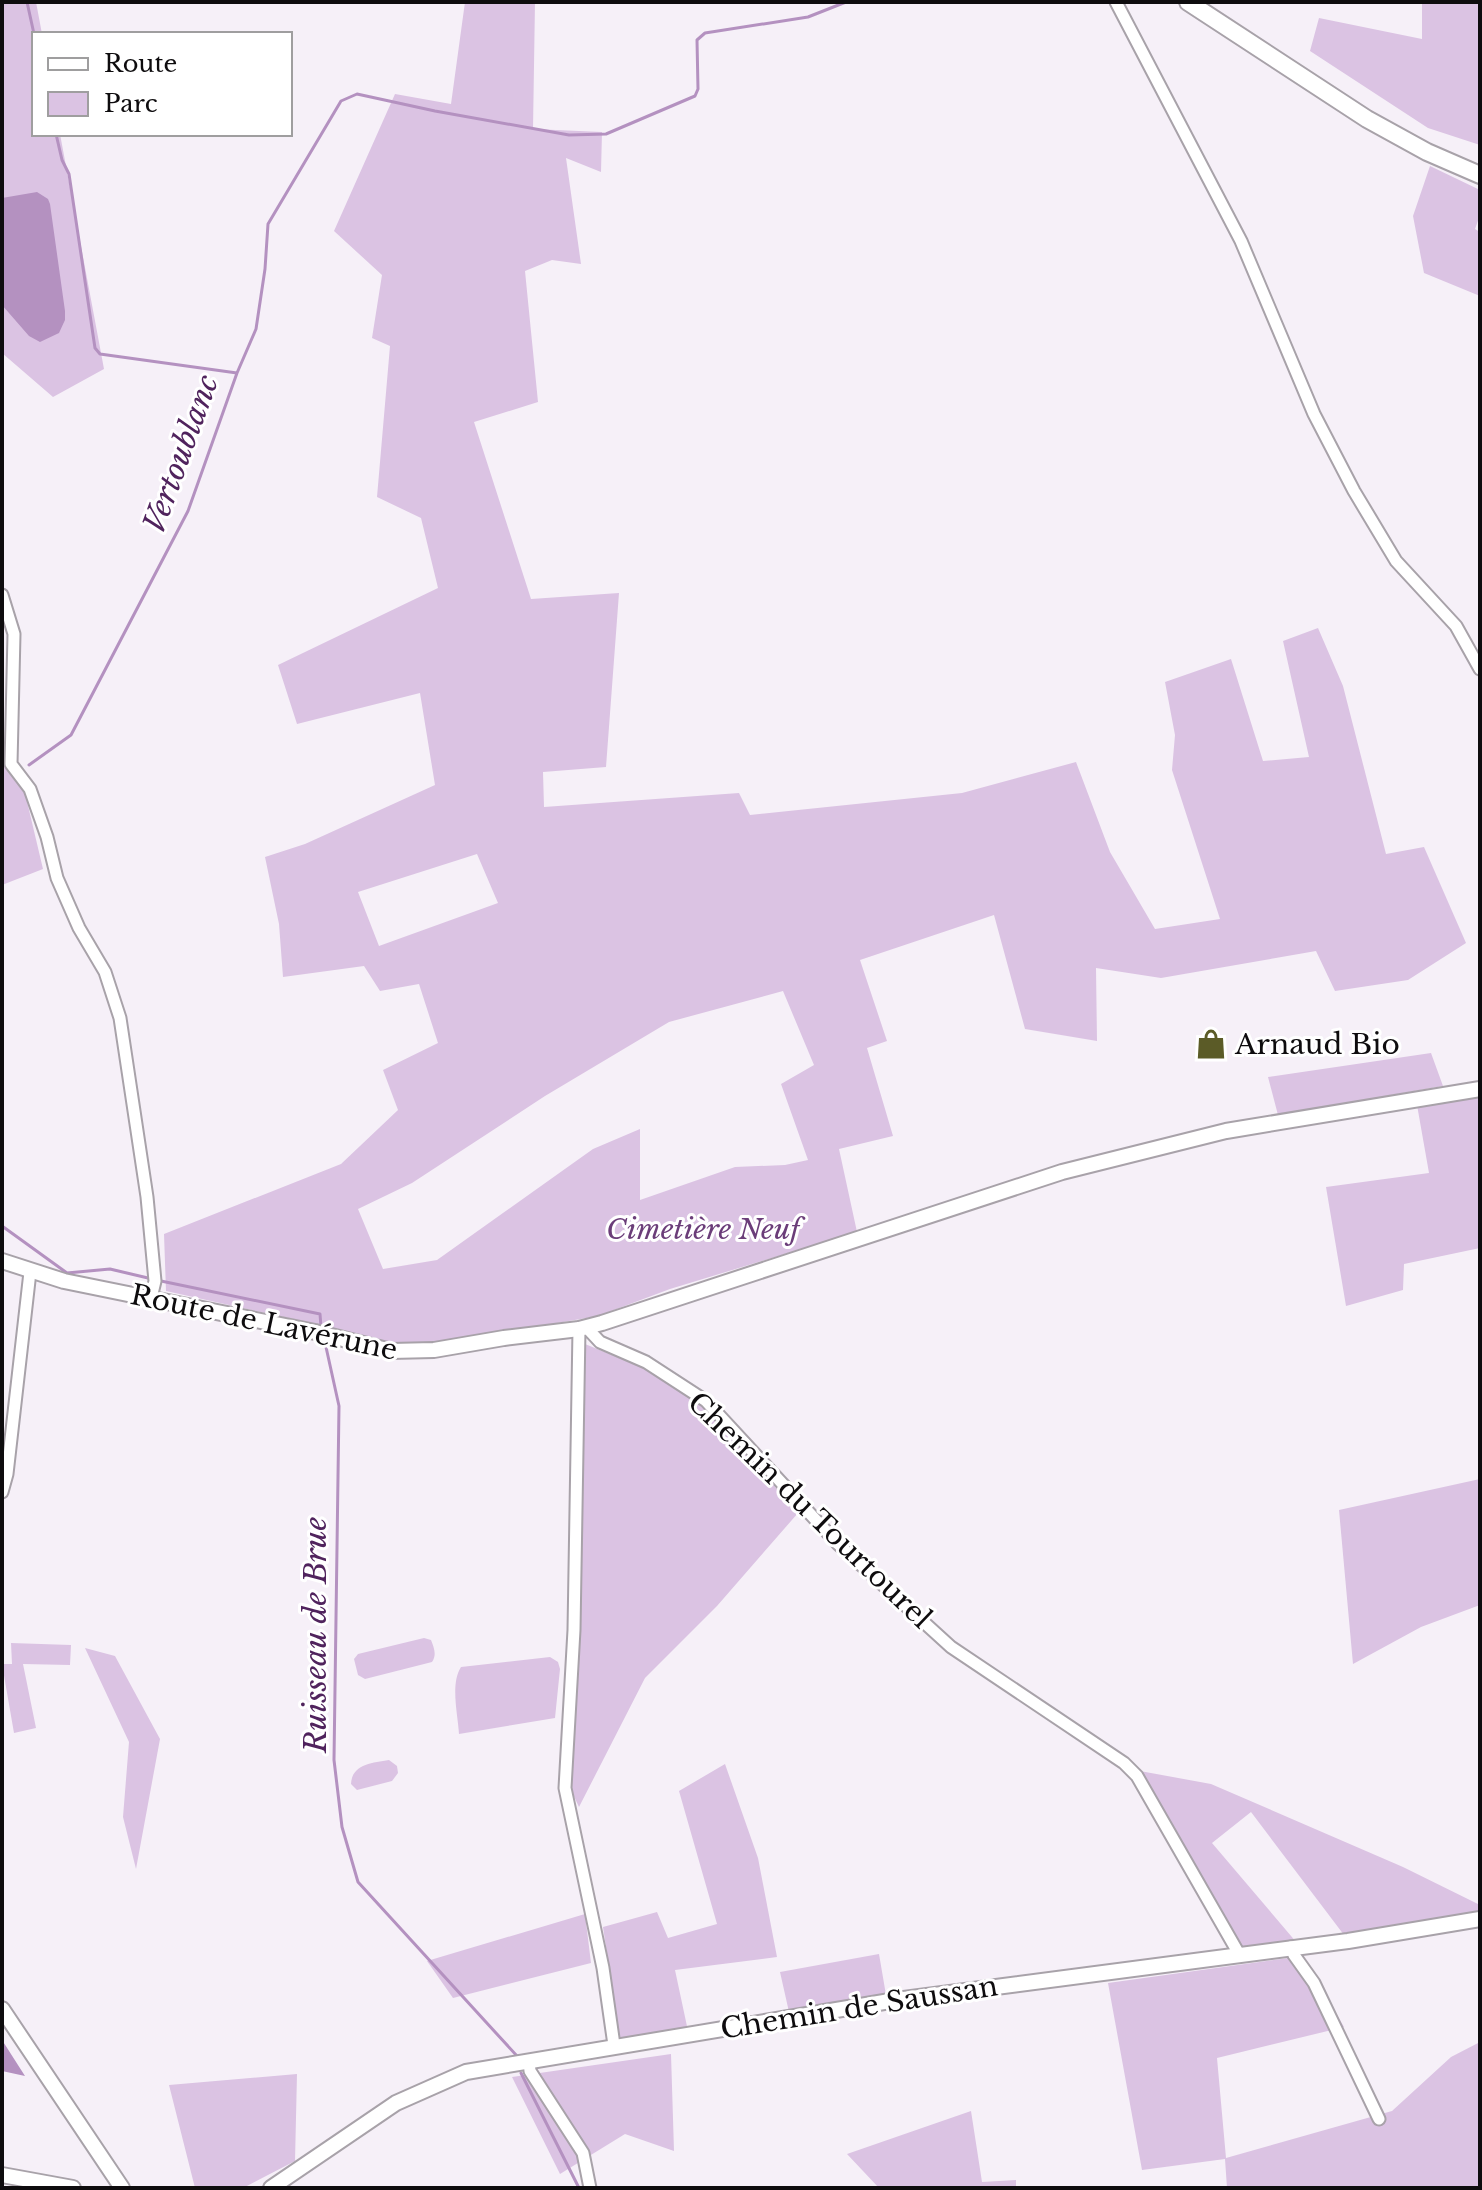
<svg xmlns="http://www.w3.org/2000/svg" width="1482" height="2190" font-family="'Libre Baskerville',serif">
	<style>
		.green { fill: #dbc3e3; fill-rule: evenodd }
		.water { fill: #b491c0 }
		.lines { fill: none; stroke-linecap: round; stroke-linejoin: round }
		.stream { stroke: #b491c0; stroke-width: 3 }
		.minor-casing { stroke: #a8a2a9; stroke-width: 15 }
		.tertiary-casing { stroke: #a8a2a9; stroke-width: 18 }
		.secondary-casing { stroke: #a8a2a9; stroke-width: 20 }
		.minor { stroke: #fff; stroke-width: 11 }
		.tertiary { stroke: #fff; stroke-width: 14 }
		.secondary { stroke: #fff; stroke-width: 16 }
		.labels { text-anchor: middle; stroke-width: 6; stroke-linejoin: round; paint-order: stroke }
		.poi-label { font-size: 28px; fill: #0e0c0e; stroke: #fff; text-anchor: start }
		.park-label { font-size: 28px; font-style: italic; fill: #6b3d79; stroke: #fff }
		.street-label { font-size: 28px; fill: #0e0c0e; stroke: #fff }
		.water-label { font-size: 30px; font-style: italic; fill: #50235d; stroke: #fff }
	</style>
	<rect width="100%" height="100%" fill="#f6f0f8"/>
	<path class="green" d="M2,2H36L42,34H34V134H60L104,369L53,397L2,353Z
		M465,2H535L533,129L602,132L601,172L566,158L581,264L552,260L525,271L538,402L474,422L531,599L619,593L606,767L543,772L544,807L739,793L750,815L962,793L1076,762L1110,852L1155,929L1220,919L1172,770L1175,735L1165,682L1231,659L1263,761L1309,757L1283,641L1318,628L1343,686L1386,854L1424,847L1466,943L1408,980L1335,991L1316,951L1161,978L1096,968L1097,1041L1025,1029L994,915L860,960L887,1041L867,1048L893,1136L839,1149L857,1232L670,1289L598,1316L419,1347L393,1344L338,1329L166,1291L164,1234L341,1164L398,1110L383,1070L438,1043L419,984L380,991L364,966L283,977L279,924L265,857L305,844L435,785L420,693L297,724L278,665L438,588L421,518L377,497L390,346L372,338L382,275L334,231L395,94L451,104ZM477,854L498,903L379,946L358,892ZM783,991L814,1065L781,1084L808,1160L785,1165L735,1167L640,1200V1129L593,1149L437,1260L383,1269L358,1209L412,1183L545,1096L669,1022Z
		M1422,2H1480V145L1428,128L1310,51L1319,18L1422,39Z
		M1430,166L1480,190V215L1475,229L1480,232V296L1424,273L1413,216Z
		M3,759L25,793L43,869L2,885Z
		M1431,1053L1443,1086L1278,1115L1268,1077Z
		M1480,1095V1248L1404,1264L1403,1290L1346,1306L1326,1187L1429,1173L1417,1105Z
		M585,1344L644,1368L705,1407L798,1513L717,1606L645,1678L579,1807L569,1786L580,1643Z
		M1480,1479V1605L1421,1627L1353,1664L1339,1510Z
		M424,1638L431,1640C434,1648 437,1655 432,1662L365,1679L358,1675L354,1659L358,1654Z
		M11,1643L71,1645L70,1665L23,1664L36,1728L14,1733L2,1664H12Z
		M85,1648L115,1656L160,1739L136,1869L123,1817L129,1742Z
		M550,1657L558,1662L560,1669L555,1718L459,1734C458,1715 450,1684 461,1667Z
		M389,1760L397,1766L398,1773L392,1781L357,1790L351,1784C352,1764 372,1763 389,1760Z
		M725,1764L758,1858L777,1957L675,1970L688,2031L620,2042L603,1927L657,1912L668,1938L717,1924L679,1791Z
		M1140,1771L1211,1784L1403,1867L1480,1905V1914L1344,1935L1251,1812L1212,1843L1297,1943L1241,1948Z
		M585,1914L591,1963L453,1998L427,1961Z
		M879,1954L886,1995L789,2012L780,1972Z
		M1303,1956L1344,2027L1217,2058L1226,2158L1392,2111L1451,2057L1480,2042V2188H1227L1225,2159L1142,2170L1108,1983Z
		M671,2054L674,2151L625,2134L560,2174L512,2077Z
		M297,2074L295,2161L243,2188H195L169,2085Z
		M971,2111L982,2182L1016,2180V2188H879L847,2154Z"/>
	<path class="water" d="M37,192L48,199L50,204L65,311V320L59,333L40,342L29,336L2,305V198Z
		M2,2040L25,2076L2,2071Z"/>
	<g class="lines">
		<path class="stream" d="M27,2L34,34
			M56,134L62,160L69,174L95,348L100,354L237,373
			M29,765L71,735L188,511L237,373L256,329L265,269L268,224L341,101L357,94L435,111L569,135L606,134L695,96L698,89L697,40L705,33L808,17L846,2
			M2,1226L67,1273L110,1269L148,1278
			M161,1281L320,1314L321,1327
			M324,1338L339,1406L334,1760L342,1827L358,1882L517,2056
			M521,2073L579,2188"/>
		<g class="minor-casing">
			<path id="minor" d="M1116,2L1241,241L1314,414L1354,491L1396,561L1456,626L1480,669
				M2,595L14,634L11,764L30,789L47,837L57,878L79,928L105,972L120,1018L147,1197L155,1281L151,1298
				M586,1327L600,1342L646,1362L706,1401L838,1544L951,1647L1124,1763L1137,1776L1239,1954
				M579,1329L574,1630L565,1788L603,1968L614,2045
				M2,1492L7,1474L30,1272
				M1291,1947L1294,1955L1314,1983L1379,2119
				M529,2062L530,2071L583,2153L590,2188"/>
		</g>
		<g class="tertiary-casing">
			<path id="tertiary" d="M2,1261L64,1281L315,1332L391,1351L434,1350L504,1338L579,1329L602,1323L1062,1172L1226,1131L1480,1089
				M2,2009L122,2188
				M2,2175L73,2188
				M271,2188L396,2103L466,2072L896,2000L1348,1941L1480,1919"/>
		</g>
		<g class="secondary-casing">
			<path id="secondary" d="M1188,2L1367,119L1427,152L1480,175"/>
		</g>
		<use href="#minor" class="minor"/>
		<use href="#tertiary" class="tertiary"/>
		<use href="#secondary" class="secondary"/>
	</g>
	<defs>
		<g id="shop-bare" transform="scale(2.4)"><path d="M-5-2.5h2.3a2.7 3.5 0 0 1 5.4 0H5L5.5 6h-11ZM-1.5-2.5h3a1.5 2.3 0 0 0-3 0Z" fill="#5b5b27" stroke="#fff" stroke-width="2.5" paint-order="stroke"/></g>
	</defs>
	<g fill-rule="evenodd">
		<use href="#shop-bare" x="1211" y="1044"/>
	</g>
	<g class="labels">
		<g class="poi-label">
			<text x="1235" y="1054">Arnaud Bio</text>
		</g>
		<g class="park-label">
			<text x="703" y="1239">Cimetière Neuf</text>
		</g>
		<g class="street-label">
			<text transform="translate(264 1322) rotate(12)" y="10">Route de Lavérune</text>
			<text transform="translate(810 1510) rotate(44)" y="10">Chemin du Tourtourel</text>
			<text transform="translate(859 2007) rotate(-9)" y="10">Chemin de Saussan</text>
		</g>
		<g class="water-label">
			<text transform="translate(181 454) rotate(-70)" y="10">Vertoublanc</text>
			<text transform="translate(316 1635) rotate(-90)" y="10">Ruisseau de Brue</text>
		</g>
	</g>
	<rect width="1482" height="2190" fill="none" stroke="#0e0c0e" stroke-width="8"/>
	<rect x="32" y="32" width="260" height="104" fill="#ffffff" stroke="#9f9e9f" stroke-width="2"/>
	<rect x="48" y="58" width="40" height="12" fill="#ffffff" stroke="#9f9e9f" stroke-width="2"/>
	<text x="104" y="72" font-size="24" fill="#0e0c0e">Route</text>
	<rect x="48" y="92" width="40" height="24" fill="#dbc3e3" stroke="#9f9e9f" stroke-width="2"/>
	<text x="104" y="112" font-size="24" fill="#0e0c0e">Parc</text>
</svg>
